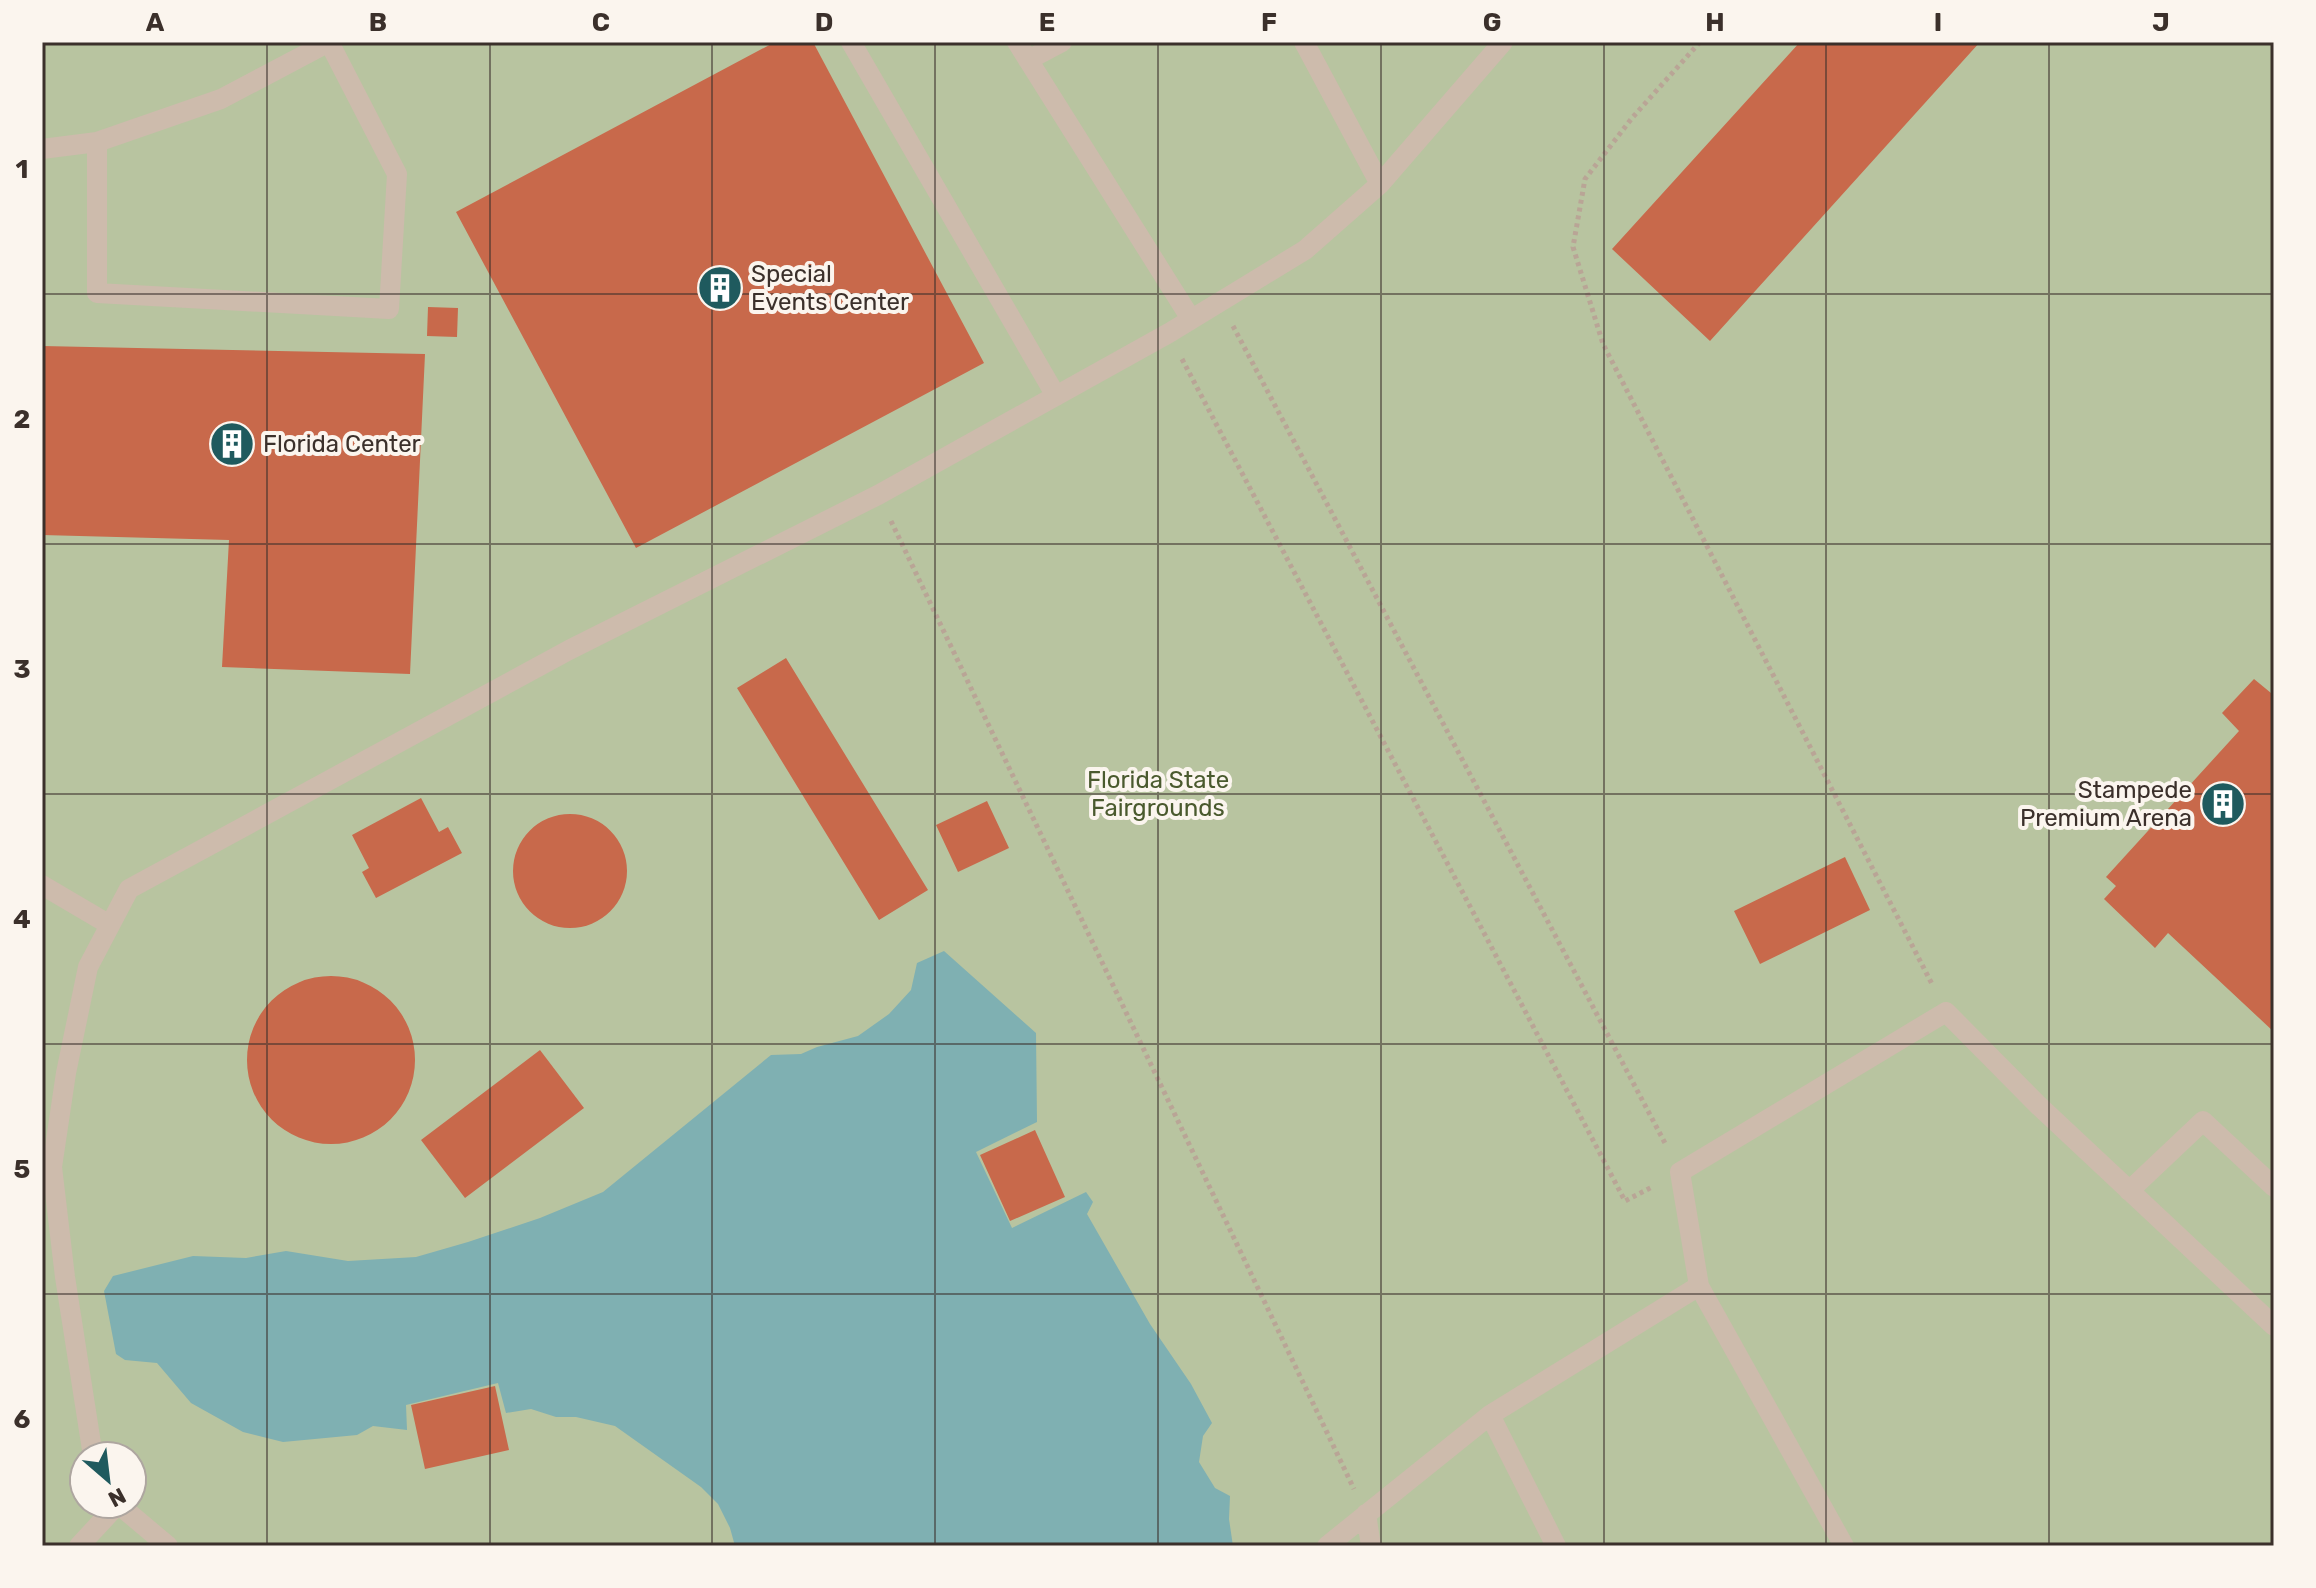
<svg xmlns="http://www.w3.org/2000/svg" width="2316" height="1588" font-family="Rubik,sans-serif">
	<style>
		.green { fill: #b8c4a0; fill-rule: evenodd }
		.water { fill: #7fb0b2 }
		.building { fill: #c8694b }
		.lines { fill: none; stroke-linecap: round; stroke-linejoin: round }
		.path { stroke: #b9a596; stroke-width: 5; stroke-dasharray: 4 4; stroke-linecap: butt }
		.lane { stroke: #cdbbac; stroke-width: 20 }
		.grid { fill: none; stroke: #3b302b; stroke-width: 2; stroke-opacity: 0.55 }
		.labels { text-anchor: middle; stroke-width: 8; stroke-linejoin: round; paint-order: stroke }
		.poi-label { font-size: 24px; fill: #3b302b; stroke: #fbf5ee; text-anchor: start }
		.park-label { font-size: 24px; fill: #4a5a2e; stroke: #fbf5ee }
		.neatline { fill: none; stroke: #3b302b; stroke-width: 3 }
		.grid-label { font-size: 26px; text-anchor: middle; font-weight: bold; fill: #3b302b }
	</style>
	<rect width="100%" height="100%" fill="#f4ebe1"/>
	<path class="green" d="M42,42H2274V1546H42ZM84,1456H132V1504H84Z"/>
	<path class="water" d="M944,951L1036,1033L1037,1122L976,1152L1012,1228L1086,1192L1093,1202L1087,1214L1150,1324L1191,1384L1212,1423L1203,1436L1199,1462L1215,1488L1230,1496L1229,1519L1233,1546H735L730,1528L718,1504L701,1487L615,1426L576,1417H556L531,1409L506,1413L498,1383L406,1405L407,1430L373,1426L357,1435L283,1442L243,1432L191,1403L157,1363L125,1360L116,1354L104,1291L113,1276L193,1256L246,1258L286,1251L348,1261L416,1257L468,1242L540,1218L603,1192L771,1055L801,1054L817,1047L858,1036L889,1014L911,990L917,963Z"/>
	<path class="building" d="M775,42H813L984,363L636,548L456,212Z
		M1800,42H1980L1710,341L1612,249Z
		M428,307L458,308L457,337L427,336Z
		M42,346L425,354L410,674L222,667L229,540L42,535Z
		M786,658L928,890L879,920L737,688Z
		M2254,679L2271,693L2274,690V1032L2168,933L2155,948L2104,899L2116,886L2106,877L2239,731L2222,713Z
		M421,798L439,832L448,827L462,853L376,898L362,872L369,868L352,835Z
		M987,801L1009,848L958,872L936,825Z
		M513 871a57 57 0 1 1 114 0a57 57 0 1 1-114 0Z
		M1845,857L1870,910L1760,964L1734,911Z
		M247 1060a84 84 0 1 1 168 0a84 84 0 1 1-168 0Z
		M540,1050L584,1108L465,1198L421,1140Z
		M1035,1130L1065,1197L1010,1221L980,1155Z
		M495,1386L509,1450L425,1469L411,1405Z"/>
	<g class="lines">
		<path class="path" d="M1700,42L1632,118L1585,179L1573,247L1603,344L1933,986
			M1233,326L1666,1145
			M1182,359L1625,1201L1652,1187
			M891,521L1354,1489"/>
		<path class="lane" d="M851,42L1056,396
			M1017,42L1191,319
			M1304,42L1380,184
			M1028,60L1062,42
			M97,142V293L389,309L397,174L329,42
			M42,149L97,142L221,99L329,42
			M42,885L110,925
			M2129,1191L2203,1121L2274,1187
			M1699,1286L1844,1546
			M1490,1415L1556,1546
			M93,1456L65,1277L52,1167L66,1073L88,967L129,889L569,650L878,495L1169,333L1305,250L1380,184L1503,42
			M118,1504L168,1546
			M1366,1514L1371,1546
			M79,1546L118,1504
			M1327,1546L1490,1415L1699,1286L1680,1172L1946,1012L2037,1104L2274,1326"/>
	</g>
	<path class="grid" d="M267,42V1546M490,42V1546M712,42V1546M935,42V1546M1158,42V1546M1381,42V1546M1604,42V1546M1826,42V1546M2049,42V1546M42,294H2274M42,544H2274M42,794H2274M42,1044H2274M42,1294H2274"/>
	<defs>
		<g id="building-disc" transform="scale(2.3)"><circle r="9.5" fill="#1f5a5e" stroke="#fbf5ee"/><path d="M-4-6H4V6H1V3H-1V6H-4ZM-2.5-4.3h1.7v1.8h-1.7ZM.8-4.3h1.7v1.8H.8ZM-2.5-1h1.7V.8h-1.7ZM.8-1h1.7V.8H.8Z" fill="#fff"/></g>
	</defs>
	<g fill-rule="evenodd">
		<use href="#building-disc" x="720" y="288"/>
		<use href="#building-disc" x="232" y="444"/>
		<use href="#building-disc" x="2223" y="804"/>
	</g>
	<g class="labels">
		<g class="poi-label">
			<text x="751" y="282">Special<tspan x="751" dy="28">Events Center</tspan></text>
			<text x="263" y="452">Florida Center</text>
			<text x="2192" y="798" text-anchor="end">Stampede<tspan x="2192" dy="28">Premium Arena</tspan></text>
		</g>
		<g class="park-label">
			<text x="1158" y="788">Florida State<tspan x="1158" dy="28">Fairgrounds</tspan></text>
		</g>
	</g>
	<rect width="2316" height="1588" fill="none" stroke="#fbf5ee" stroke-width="88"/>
	<g transform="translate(108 1480) rotate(152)"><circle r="38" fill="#fbf5ee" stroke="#aea6a0" stroke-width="2"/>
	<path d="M0-6L14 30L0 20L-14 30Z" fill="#1f5a5e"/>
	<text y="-12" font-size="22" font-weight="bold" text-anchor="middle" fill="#3b302b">N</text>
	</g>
	<rect x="44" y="44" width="2228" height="1500" class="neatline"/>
	<g class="grid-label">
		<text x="155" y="31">A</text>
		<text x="378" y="31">B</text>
		<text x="601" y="31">C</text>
		<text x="824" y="31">D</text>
		<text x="1047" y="31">E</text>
		<text x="1269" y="31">F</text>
		<text x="1492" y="31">G</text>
		<text x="1715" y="31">H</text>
		<text x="1938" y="31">I</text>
		<text x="2161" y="31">J</text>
		<text x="22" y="178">1</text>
		<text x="22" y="428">2</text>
		<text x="22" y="678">3</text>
		<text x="22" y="928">4</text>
		<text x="22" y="1178">5</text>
		<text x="22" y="1428">6</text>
	</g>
</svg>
